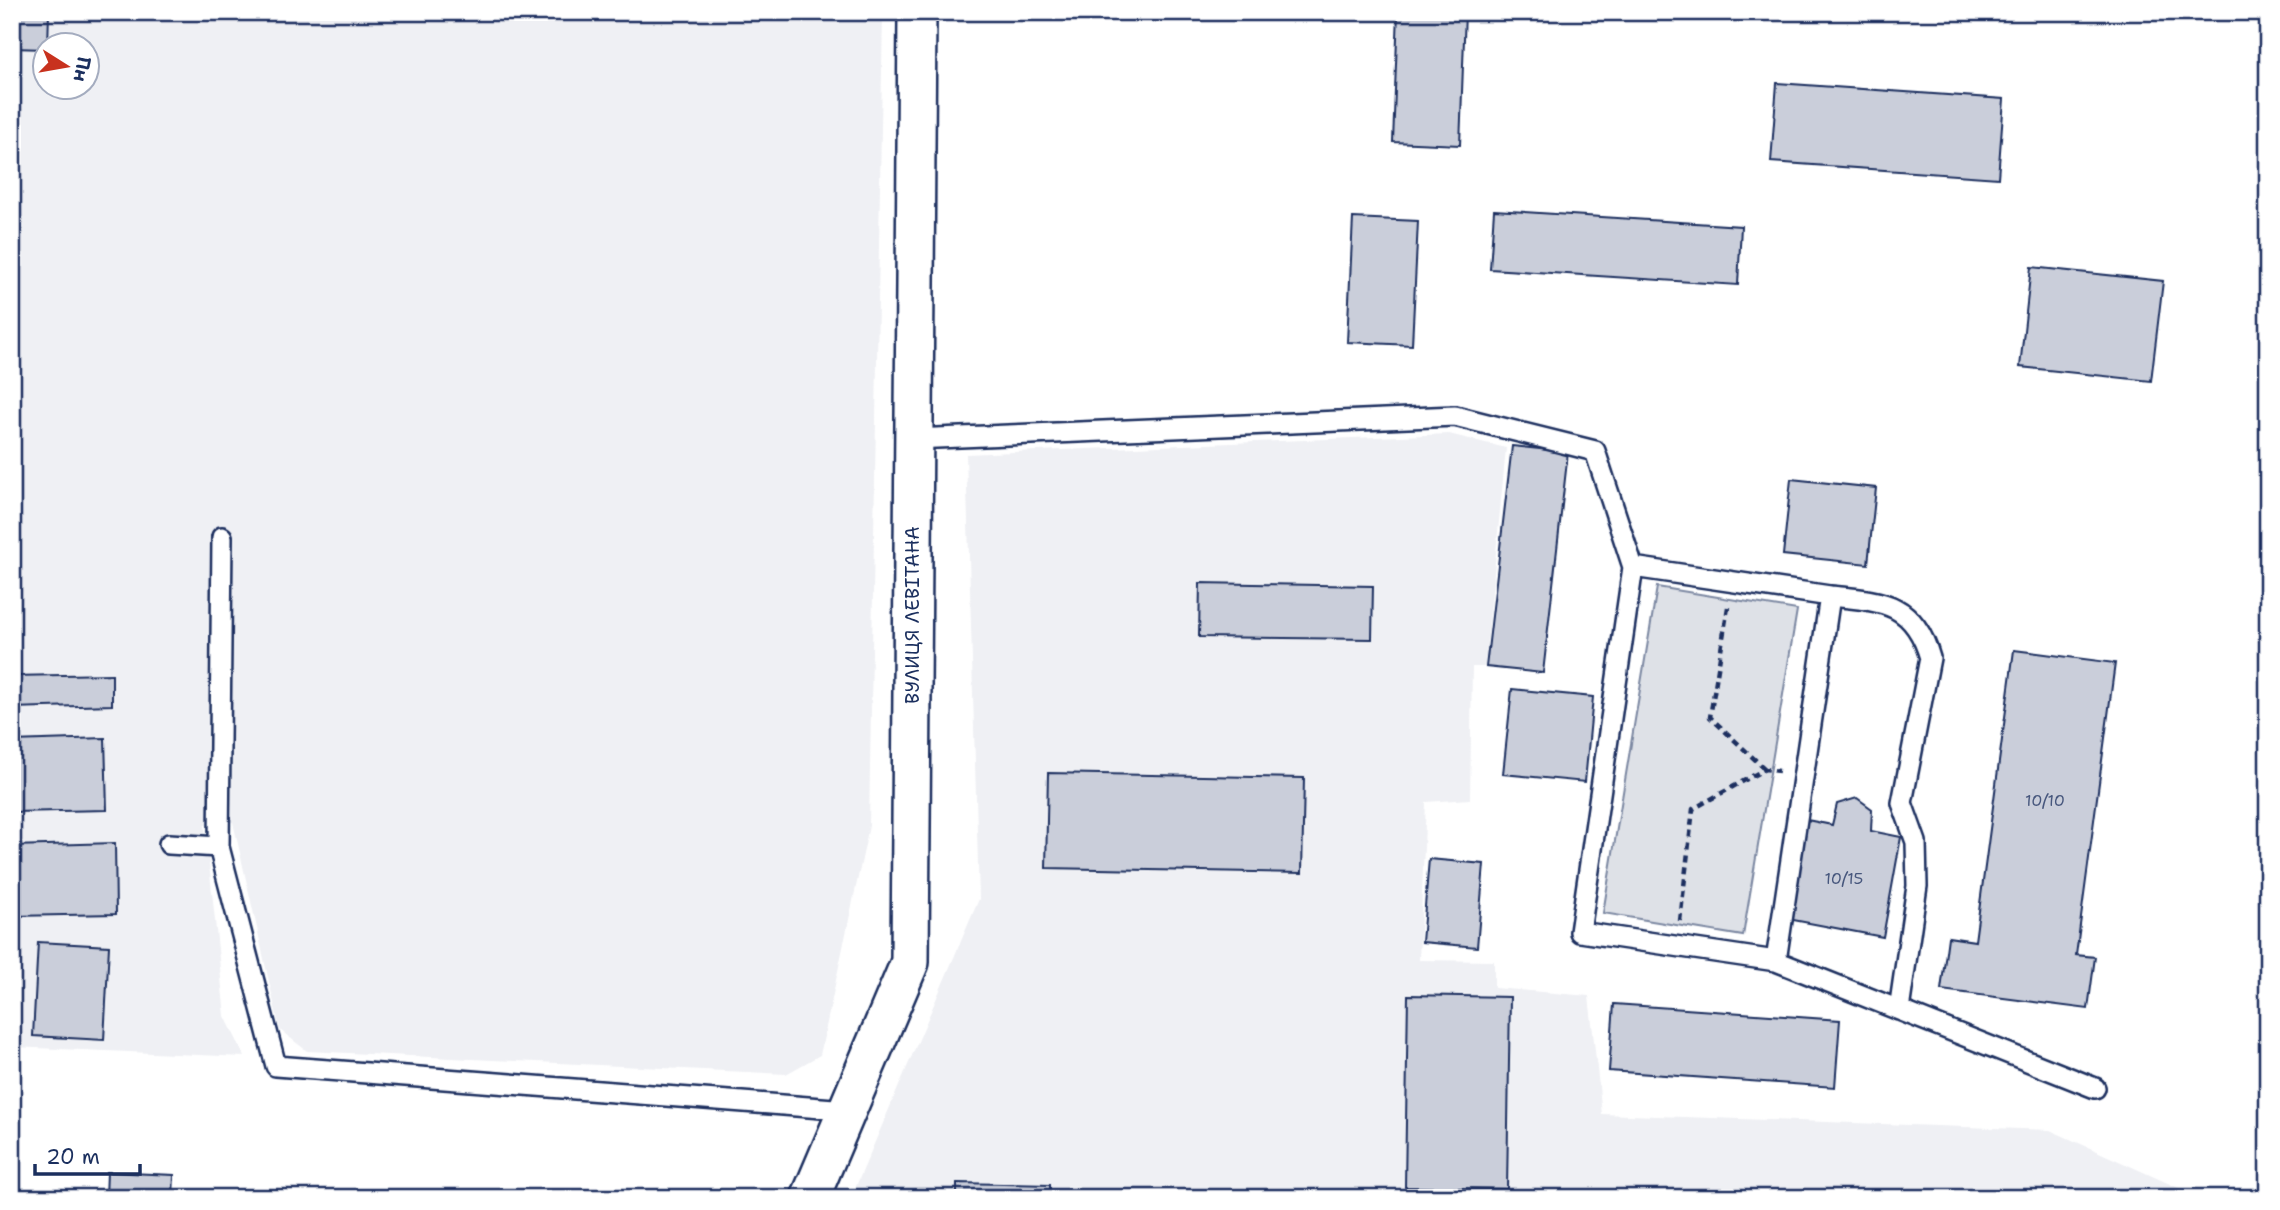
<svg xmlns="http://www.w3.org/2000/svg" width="2280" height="1210" font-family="'Shantell Sans',sans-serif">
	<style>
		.built { fill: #eff0f4; fill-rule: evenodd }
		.green { fill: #dee1e7; stroke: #7c88a2; stroke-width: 2 }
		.building { fill: #caceda; stroke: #1b2f5e; stroke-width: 2 }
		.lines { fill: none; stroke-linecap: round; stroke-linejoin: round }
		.service-casing { stroke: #1b2f5e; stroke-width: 24 }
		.minor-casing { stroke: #1b2f5e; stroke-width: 42 }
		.path { stroke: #1b2f5e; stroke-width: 4.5; stroke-dasharray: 7 5; stroke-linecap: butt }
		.service { stroke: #fff; stroke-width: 19 }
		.minor { stroke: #fff; stroke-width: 37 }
		.labels { text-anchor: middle; stroke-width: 6; stroke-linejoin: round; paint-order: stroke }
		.number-label { font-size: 16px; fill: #47577d }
		.street-label { font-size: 19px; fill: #1b2f5e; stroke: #fff }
	</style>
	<rect width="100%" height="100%" fill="#fff"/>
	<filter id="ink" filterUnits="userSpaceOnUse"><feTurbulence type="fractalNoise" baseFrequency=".0143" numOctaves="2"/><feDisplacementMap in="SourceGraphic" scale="14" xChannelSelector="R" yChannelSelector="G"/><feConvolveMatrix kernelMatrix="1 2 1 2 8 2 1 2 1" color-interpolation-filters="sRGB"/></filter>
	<g filter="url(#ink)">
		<path class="built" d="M12,12H883L869,826L820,1055L786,1074L307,1051L280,1030L233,822L205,825L225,1016L245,1057L12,1047ZM46,46H88V88H46Z
			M1449,434L1506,448L1485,667H1472L1470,799L1426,802L1419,960L1494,961V988L1589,996L1602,1114L2050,1130L2201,1198H851L979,899L966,454Z"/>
		<path class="green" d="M1657,587L1797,610L1743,936L1603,913Z"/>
		<path class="building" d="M12,12H49L48,46H46V49L12,48Z
			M1398,12H1465L1460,145L1393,142Z
			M1777,83L2004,99L1998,178L1771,162Z
			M1494,210L1741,226L1738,285L1490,269Z
			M1353,218L1418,221L1412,345L1347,342Z
			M2031,267L2163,281L2151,381L2020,367Z
			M1512,446L1568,452L1543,673L1486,667Z
			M1791,479L1876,488L1868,564L1783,555Z
			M1200,583L1373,586L1372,639L1199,637Z
			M2014,650L2115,663L2076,955L2095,957L2088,1009L1941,990L1948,937L1975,941Z
			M112,674V705L12,708V676Z
			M1512,689L1593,697L1585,782L1503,774Z
			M105,738L107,810L12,812V741Z
			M1048,773L1304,778L1302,873L1046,868Z
			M1857,798L1872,809L1871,831L1901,837L1883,937L1788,919L1807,820L1832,825L1837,804Z
			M115,843L116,914L12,916V846Z
			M1429,859L1484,864L1477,947L1422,942Z
			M38,942L109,946L104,1040L33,1036Z
			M1408,995L1510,997L1507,1189L1405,1187Z
			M1614,1004L1840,1020L1835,1087L1609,1071Z
			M107,1172L174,1175L173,1198H106Z
			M957,1183L1050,1185V1198H957Z
			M1245,1194H1358V1198H1245Z"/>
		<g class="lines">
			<g class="service-casing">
				<path id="service" d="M913,439L1455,416L1595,451L1633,567L1580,932L1776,961L1830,596L1633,567
					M1830,596C1881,601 1914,601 1930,658L1902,803L1916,842L1917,886L1899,1010
					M169,844L219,847L276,1066L847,1110
					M219,847L222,537
					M1776,961L2095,1088"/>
			</g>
			<g class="minor-casing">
				<path id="minor" d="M810,1198L910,962L917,12"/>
			</g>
			<path class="path" d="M1728,607L1710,717L1765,769
				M1680,921L1693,809L1765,769L1779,771"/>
			<use href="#service" class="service"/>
			<use href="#minor" class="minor"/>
		</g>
	</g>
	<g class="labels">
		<g class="number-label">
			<text x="2045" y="806">10/10</text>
			<text x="1844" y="884">10/15</text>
		</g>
		<g class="street-label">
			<text transform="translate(912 615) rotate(-90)" y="7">ВУЛИЦЯ ЛЕВІТАНА</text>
		</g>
	</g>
	<rect width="2280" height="1210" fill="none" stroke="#fff" stroke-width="42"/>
	<rect x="21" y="21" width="2238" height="1168" fill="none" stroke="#1b2f5e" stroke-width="2.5" filter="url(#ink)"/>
	<g transform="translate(66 66) rotate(101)"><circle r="33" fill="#ffffff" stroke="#a4acbf" stroke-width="2"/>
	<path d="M0-5L12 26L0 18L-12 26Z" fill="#c8321e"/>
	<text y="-10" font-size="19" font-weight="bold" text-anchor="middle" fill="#1b2f5e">Пн</text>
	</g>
	<path d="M35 1164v10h105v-10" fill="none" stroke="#1b2f5e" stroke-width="3.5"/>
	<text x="46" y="1164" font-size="21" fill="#1b2f5e" stroke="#ffffff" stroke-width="5" paint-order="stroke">20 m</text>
</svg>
